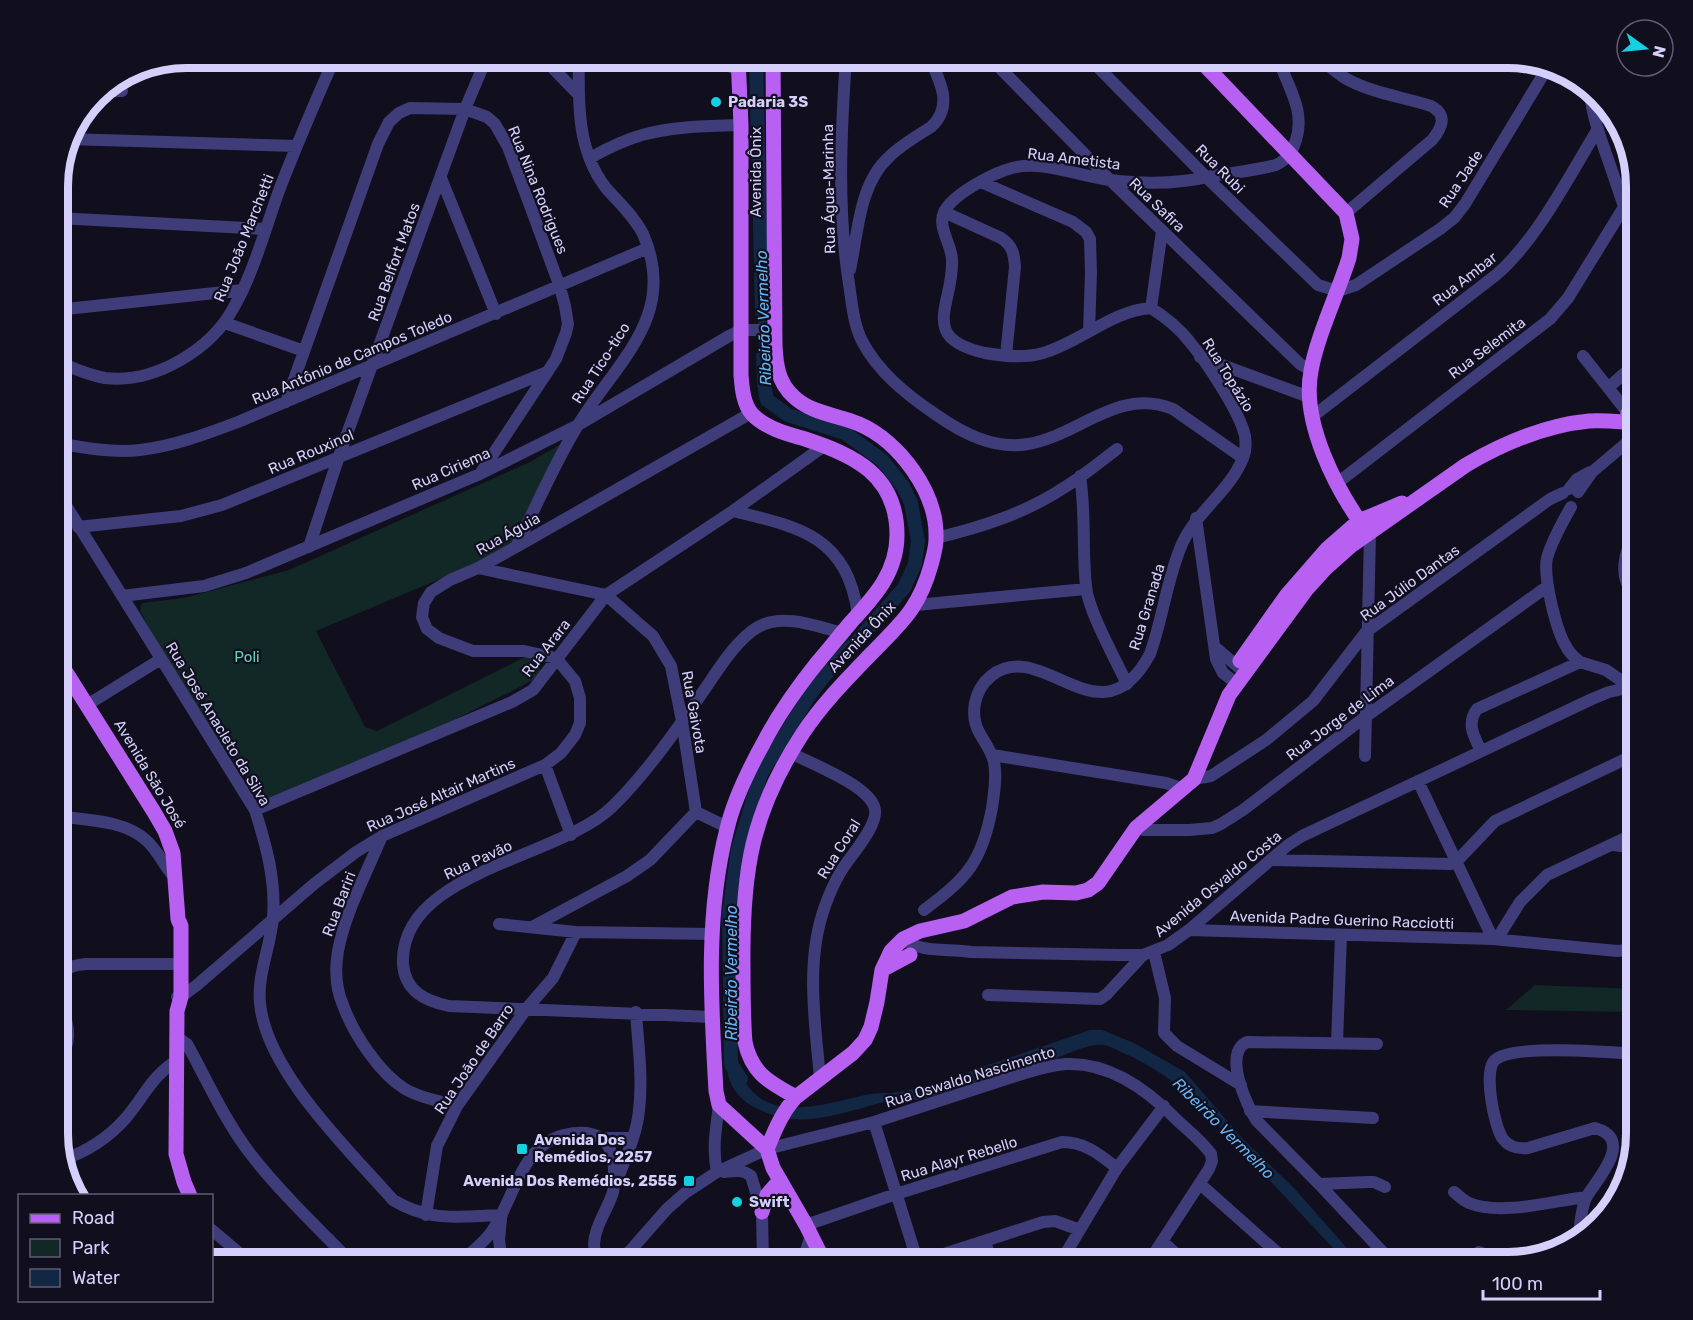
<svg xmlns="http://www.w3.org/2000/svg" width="1693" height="1320" font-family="Rubik,sans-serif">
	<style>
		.green { fill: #122826 }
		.water { fill: #122743 }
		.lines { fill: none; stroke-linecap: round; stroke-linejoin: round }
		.canal { stroke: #122743; stroke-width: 8 }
		.river { stroke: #122743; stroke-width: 14 }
		.minor { stroke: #3e3d79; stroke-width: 12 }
		.major { stroke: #b860f1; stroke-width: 15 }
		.poi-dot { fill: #14d1e2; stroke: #110e1e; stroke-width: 2 }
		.labels { text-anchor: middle; stroke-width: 4.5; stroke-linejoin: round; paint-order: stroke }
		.poi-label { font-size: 15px; font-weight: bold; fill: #d4d0fb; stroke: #110e1e; text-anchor: start }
		.street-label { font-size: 15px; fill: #d4d0fb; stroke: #110e1e }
		.park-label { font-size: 15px; fill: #63d4b5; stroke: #110e1e }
		.water-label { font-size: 16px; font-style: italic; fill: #67b4f2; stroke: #110e1e }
		.rim { fill: none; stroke: #d4d0fb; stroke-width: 8 }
	</style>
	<rect width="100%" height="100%" fill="#110e1e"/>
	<path class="green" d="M563,443L516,547L316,631L365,727L377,731L525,657C535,659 542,664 540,676L520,687L371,761L263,801L175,681L140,610L142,603L184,598L289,570L530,462Z
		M1535,985L1636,989V1012L1506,1010Z"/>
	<path class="water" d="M1090,1030H1102L1134,1043L1185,1072L1242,1138L1294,1188L1360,1263H1347L1199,1105C1174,1081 1152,1065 1121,1052C1116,1049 1109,1046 1104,1045C1089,1042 1059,1058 1044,1063C1003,1076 960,1093 917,1100C907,1101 896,1100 885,1102C875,1103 865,1108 855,1110C816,1120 791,1126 754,1107C739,1099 728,1085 727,1068L731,1064L738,1067C761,1130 823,1103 871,1094C880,1092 889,1094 898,1092C906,1091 913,1089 921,1088Z"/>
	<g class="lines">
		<path class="canal" d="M762,312L763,356"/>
		<path class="river" d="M756,57L762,312
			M741,1079L731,1064L729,914L738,849L761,774L809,696L832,666L859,639L904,588L915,564L918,541L911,503L903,486L882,460L845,433L788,415L767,400L764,384L763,356"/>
		<path class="minor" d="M542,57L578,94
			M712,57L739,71
			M846,57C841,133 837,208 849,284C852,303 853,323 862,341C878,372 907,395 935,414C962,433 994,450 1028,444C1080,435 1118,387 1173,409L1243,458
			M987,57L996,64L1110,180L1300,364L1311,370
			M1088,57L1206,177L1318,285L1338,291L1356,285L1440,229L1454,218L1465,204L1546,70
			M1318,57C1327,64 1335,72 1345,78C1371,93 1403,97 1431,106C1448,115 1442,128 1432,140L1346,213
			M1318,57L1367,61L1424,57
			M1495,57L1533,66
			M1590,89C1591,118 1604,146 1613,174C1620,194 1626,215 1636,235
			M100,91H122
			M68,139L296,146
			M590,158C606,149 624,140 642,135C674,126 708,126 741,125
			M441,178L496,314
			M981,182L1073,222L1086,232L1090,239L1091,273L1089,331
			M944,212L1001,238C1013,246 1014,254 1015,267L1006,355
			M57,218L265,229
			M850,270C858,233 859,184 889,157C901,145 917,136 931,127C954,106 940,81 929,57
			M1151,308L1162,231
			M57,310L243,290
			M225,323L304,351
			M1583,356L1628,413
			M1200,357L1309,397
			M57,361C72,368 88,375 105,378C154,384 211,350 234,307C254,272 266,226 280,188C297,144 316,100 335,57
			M1609,387L1636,363
			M286,402L378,144L389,122L399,113L410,108L465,109L487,117L495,124L508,147L532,211L560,287L565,306L568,324L566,333L556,359L480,474
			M1312,417L1496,275C1537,240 1569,176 1598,129
			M57,443C84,448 113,453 140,450C174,446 206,434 238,422L648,248
			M1080,476C1086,513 1082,550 1086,586C1088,611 1116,660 1127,684
			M1336,484L1550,319L1568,298L1624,207
			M1569,489L1577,479L1590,472
			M57,491L255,810C266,845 276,880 273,917C271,946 257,974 260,1003C266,1071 349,1150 393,1200C431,1223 460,1216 502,1215
			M1578,492L1592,472L1636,435
			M1571,507C1562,523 1552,540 1547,558C1543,577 1556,631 1567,648C1570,654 1575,658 1580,662
			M733,511C800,527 847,536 858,615
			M1196,518L1216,659L1223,673L1236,683
			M78,527L181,516L222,505L547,372
			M1636,532C1624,551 1617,579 1636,595
			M936,538C982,527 1026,513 1065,487C1083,476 1100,462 1117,449
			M309,547L339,456L465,109L487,57
			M516,547C536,507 554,464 578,425C616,362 679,316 643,234C634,216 619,203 606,188C577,151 578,102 579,57
			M478,568L606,595L653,636L671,666L682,721L696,812L727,827
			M122,596L204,586L246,573L480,474L578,425L729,336L742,330H775
			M916,605L1086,589
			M1215,647L1244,672
			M87,705L161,659
			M1481,751C1474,736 1466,724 1477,709L1580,662L1606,670L1629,686
			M791,753C812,764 865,784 874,806C882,823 848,858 840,873C834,883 829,895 825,906C805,961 815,1022 820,1078
			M992,755L1166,783L1181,788
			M1365,756L1370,533
			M545,765L571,835
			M1194,779L1211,776L1266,740L1313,701L1366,632L1550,499L1563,493
			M1418,781L1493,939
			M255,810L512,702L533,690L606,595L733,511L824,446
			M57,816C86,820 125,820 147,841C159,852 165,868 176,879
			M1136,828L1144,830H1189L1212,828L1221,824L1243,810L1365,717L1548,586
			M382,836C367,872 345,913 338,951C335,969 336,989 343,1005C353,1033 379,1073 405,1089C420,1098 440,1101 457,1106
			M1613,845L1636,848
			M1273,860L1451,864L1456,862L1495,821L1636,754
			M924,910C967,878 982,862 992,808C994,793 997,777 994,762C992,752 985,743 980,734C969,715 974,690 991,676C1043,635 1100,747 1150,654C1163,618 1167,578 1182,544C1197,511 1230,491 1243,458C1246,451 1246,443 1245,436C1240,412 1205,360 1189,341C1179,328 1165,317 1151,308C1111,311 1081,342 1043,353C1027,358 1002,356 985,353C917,338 954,304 952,260C952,245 937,227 944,212C953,194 993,173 1012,168C1041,160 1080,176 1110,180C1134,183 1159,184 1183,181C1195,180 1206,177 1218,175C1238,172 1257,170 1276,165C1288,159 1292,152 1296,140C1306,109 1286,85 1278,57
			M499,924L576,932L713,934
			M532,927L627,876L650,860L696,812
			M1189,930L1493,939L1617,951L1636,949
			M903,939C923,954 948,948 971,952L1119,955H1143L1168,945L1189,930L1288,845L1302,836L1592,699L1609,692L1636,686
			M1497,939L1520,902L1547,875L1636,833
			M1154,952L1165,998L1164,1033L1177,1046L1241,1085
			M988,995L1100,999L1107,994L1143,955
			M177,997H181L197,985L314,884L356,852L382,836L545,765L561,753L575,735L580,723V698L575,681L556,658L524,651H473L439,638L427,629L422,617L424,603L431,592L450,580L478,568L516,547L751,413
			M712,1017L449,1006C425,1001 405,991 403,964C399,871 560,859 613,806C644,776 675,732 700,696C715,675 735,640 758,627C783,613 816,626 842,633
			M178,1038L187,1044C207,1080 224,1119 249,1152C279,1191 317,1227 352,1263
			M1337,1043L1341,935
			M1377,1044L1247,1042C1223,1053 1246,1105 1257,1121L1319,1184L1393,1263
			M57,1062C65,1053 69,1044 68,1032C67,1005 39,967 86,964H181
			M1250,1111L1373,1118
			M874,1122L918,1263
			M603,1138H633
			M62,1160C86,1152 108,1138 125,1119C144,1097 152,1075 178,1060
			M717,1172C712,1149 716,1128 719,1105
			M724,1172C734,1171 743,1169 751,1176L762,1212L763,1263
			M617,1181C625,1158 637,1135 639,1110C643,1078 638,1044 636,1012
			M1200,1184L1289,1263
			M1319,1184L1369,1182H1374L1385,1187
			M1454,1192C1459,1196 1464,1201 1469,1203C1501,1216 1553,1201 1586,1197
			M426,1215L437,1146L457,1106L527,1008L553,978L576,932
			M501,1219L499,1240L502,1263
			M806,1225L896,1194L1062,1142C1085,1142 1099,1154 1117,1168
			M212,1230L251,1263
			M1579,1237C1580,1225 1581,1207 1587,1196C1598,1178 1635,1139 1595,1128L1528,1148C1518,1149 1509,1147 1503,1139C1494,1127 1483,1070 1495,1060C1513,1044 1610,1052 1636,1054
			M985,1241L992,1263
			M1162,1241L1186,1263
			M1479,1252L1507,1263
			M460,1263C471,1252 484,1243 492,1231C515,1198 520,1146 564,1135C593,1128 613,1137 614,1169C614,1176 615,1185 613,1192C608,1209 595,1225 594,1244C594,1252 597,1258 604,1263
			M615,1263L630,1251L667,1209L685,1193L717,1172L767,1149L874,1122L1025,1073C1038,1069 1052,1065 1066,1064C1110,1062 1149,1091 1178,1121C1189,1131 1202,1141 1211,1154L1212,1161L1209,1169L1148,1263
			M802,1263L811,1235
			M916,1263L1043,1222L1055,1221L1080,1230
			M1060,1263L1117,1168L1164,1106"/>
		<path class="major" d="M738,57L741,125V375C742,387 743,404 752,414C765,428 787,434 805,439C854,455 897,475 897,535C897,572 875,596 852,621C840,635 829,649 817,663C797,688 779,713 764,742C749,769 734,799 727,829C705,915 711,1004 716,1091L719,1105L767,1149
			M773,57L775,346C776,365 778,382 793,396C810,413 837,415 859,424C899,441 938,493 936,539C936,548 933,557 931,565C919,609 901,623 871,654C847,679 822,704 803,733C751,812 742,872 743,965C743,991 743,1017 745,1042C752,1074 769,1082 796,1097
			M1197,57L1346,213L1352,239L1349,258C1338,293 1317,336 1311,371C1301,422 1336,489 1365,529
			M1628,413L1636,410
			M57,658L154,812L165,831L173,853L178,919L181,926V997L177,1011L176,1154L184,1182L190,1196
			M1240,661L1286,596L1327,549L1359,521L1402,503
			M882,970L910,955
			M762,1212L767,1195L780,1180
			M825,1263L806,1225L773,1168L767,1149C775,1130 782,1112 796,1097L853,1053L865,1040L871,1027L877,1002L882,970L891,951L903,939L920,931L964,921L1012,897L1043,892L1076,893L1088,890L1098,883L1136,828L1194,779L1229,695L1306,590L1325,569L1352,545L1466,465C1502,444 1547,425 1589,421C1605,420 1620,422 1636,423"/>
	</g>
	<g class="poi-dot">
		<circle cx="716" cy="102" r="6"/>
		<rect x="516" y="1143" width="12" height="12" rx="3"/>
		<rect x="683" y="1175" width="12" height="12" rx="3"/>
		<circle cx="737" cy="1202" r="6"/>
	</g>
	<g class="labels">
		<g class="poi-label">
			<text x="728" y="107">Padaria 3S</text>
			<text x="534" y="1145">Avenida Dos<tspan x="534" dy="17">Remédios, 2257</tspan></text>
			<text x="677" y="1186" text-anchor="end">Avenida Dos Remédios, 2555</text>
			<text x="749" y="1207">Swift</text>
		</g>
		<g class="street-label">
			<text transform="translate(1074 159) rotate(7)" y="5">Rua Ametista</text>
			<text transform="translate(1220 169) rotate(45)" y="5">Rua Rubi</text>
			<text transform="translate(756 172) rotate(-90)" y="5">Avenida Ônix</text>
			<text transform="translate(1461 179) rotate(-56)" y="5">Rua Jade</text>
			<text transform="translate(829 189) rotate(-91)" y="5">Rua Água-Marinha</text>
			<text transform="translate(538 190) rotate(68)" y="5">Rua Nina Rodrigues</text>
			<text transform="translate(1157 205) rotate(44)" y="5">Rua Safira</text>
			<text transform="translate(244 238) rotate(-68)" y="5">Rua João Marchetti</text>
			<text transform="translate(394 262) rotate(-70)" y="5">Rua Belfort Matos</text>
			<text transform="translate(1465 279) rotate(-38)" y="5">Rua Ambar</text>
			<text transform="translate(1487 348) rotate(-37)" y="5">Rua Selemita</text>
			<text transform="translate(352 358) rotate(-23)" y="5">Rua Antônio de Campos Toledo</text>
			<text transform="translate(601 363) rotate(-57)" y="5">Rua Tico-tico</text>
			<text transform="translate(1228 375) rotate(58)" y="5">Rua Topázio</text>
			<text transform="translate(311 452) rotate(-23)" y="5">Rua Rouxinol</text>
			<text transform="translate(451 469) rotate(-24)" y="5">Rua Ciriema</text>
			<text transform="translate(508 534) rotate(-29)" y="5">Rua Águia</text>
			<text transform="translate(1410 583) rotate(-36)" y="5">Rua Júlio Dantas</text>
			<text transform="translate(1147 607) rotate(-73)" y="5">Rua Granada</text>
			<text transform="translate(862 637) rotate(-47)" y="5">Avenida Ônix</text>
			<text transform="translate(546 648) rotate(-52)" y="5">Rua Arara</text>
			<text transform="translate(694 712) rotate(80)" y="5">Rua Gaivota</text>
			<text transform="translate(1340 718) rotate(-37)" y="5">Rua Jorge de Lima</text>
			<text transform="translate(218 724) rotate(59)" y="5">Rua José Anacleto da Silva</text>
			<text transform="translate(150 774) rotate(59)" y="5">Avenida São José</text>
			<text transform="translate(441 795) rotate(-24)" y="5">Rua José Altair Martins</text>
			<text transform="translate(839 849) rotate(-58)" y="5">Rua Coral</text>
			<text transform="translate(478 860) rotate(-25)" y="5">Rua Pavão</text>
			<text transform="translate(1218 884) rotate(-39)" y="5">Avenida Osvaldo Costa</text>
			<text transform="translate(339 904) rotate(-69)" y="5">Rua Bariri</text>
			<text transform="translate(1342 920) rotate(2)" y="5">Avenida Padre Guerino Racciotti</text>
			<text transform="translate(474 1059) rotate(-56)" y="5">Rua João de Barro</text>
			<text transform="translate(970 1077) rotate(-17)" y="5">Rua Oswaldo Nascimento</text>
			<text transform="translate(959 1159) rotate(-17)" y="5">Rua Alayr Rebello</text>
		</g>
		<g class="park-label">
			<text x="247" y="662">Poli</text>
		</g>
		<g class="water-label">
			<text transform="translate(763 318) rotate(-92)" y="6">Ribeirão Vermelho</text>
			<text transform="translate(731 973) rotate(-90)" y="6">Ribeirão Vermelho</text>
			<text transform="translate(1224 1128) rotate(45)" y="6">Ribeirão Vermelho</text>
		</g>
	</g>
	<path d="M0 0H1693V1320H0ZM186 68H1508A118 118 0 0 1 1626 186V1134A118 118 0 0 1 1508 1252H186A118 118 0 0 1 68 1134V186A118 118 0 0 1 186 68Z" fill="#110e1e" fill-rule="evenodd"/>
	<path class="rim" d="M186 68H1508A118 118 0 0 1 1626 186V1134A118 118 0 0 1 1508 1252H186A118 118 0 0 1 68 1134V186A118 118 0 0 1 186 68Z"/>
	<rect x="18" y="1194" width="195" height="108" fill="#110e1e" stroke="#5f5c76" stroke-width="1.5"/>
	<rect x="30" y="1214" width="30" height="9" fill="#b860f1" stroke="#5f5c76" stroke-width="1.5"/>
	<text x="72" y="1224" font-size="18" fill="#d4d0fb">Road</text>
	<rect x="30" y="1239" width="30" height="18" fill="#122826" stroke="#5f5c76" stroke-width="1.5"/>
	<text x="72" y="1254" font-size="18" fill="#d4d0fb">Park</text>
	<rect x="30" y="1269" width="30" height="18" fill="#122743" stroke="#5f5c76" stroke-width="1.5"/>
	<text x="72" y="1284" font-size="18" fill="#d4d0fb">Water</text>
	<g transform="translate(1645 48) rotate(105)"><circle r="28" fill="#110e1e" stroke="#5f5c76" stroke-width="1.5"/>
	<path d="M0-4.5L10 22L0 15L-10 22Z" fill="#14d1e2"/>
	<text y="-9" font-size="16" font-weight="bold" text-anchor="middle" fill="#d4d0fb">N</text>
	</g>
	<path d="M1483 1290v9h117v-9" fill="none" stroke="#d4d0fb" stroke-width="3"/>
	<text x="1492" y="1290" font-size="18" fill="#d4d0fb" stroke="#110e1e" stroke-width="4.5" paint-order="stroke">100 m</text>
</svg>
